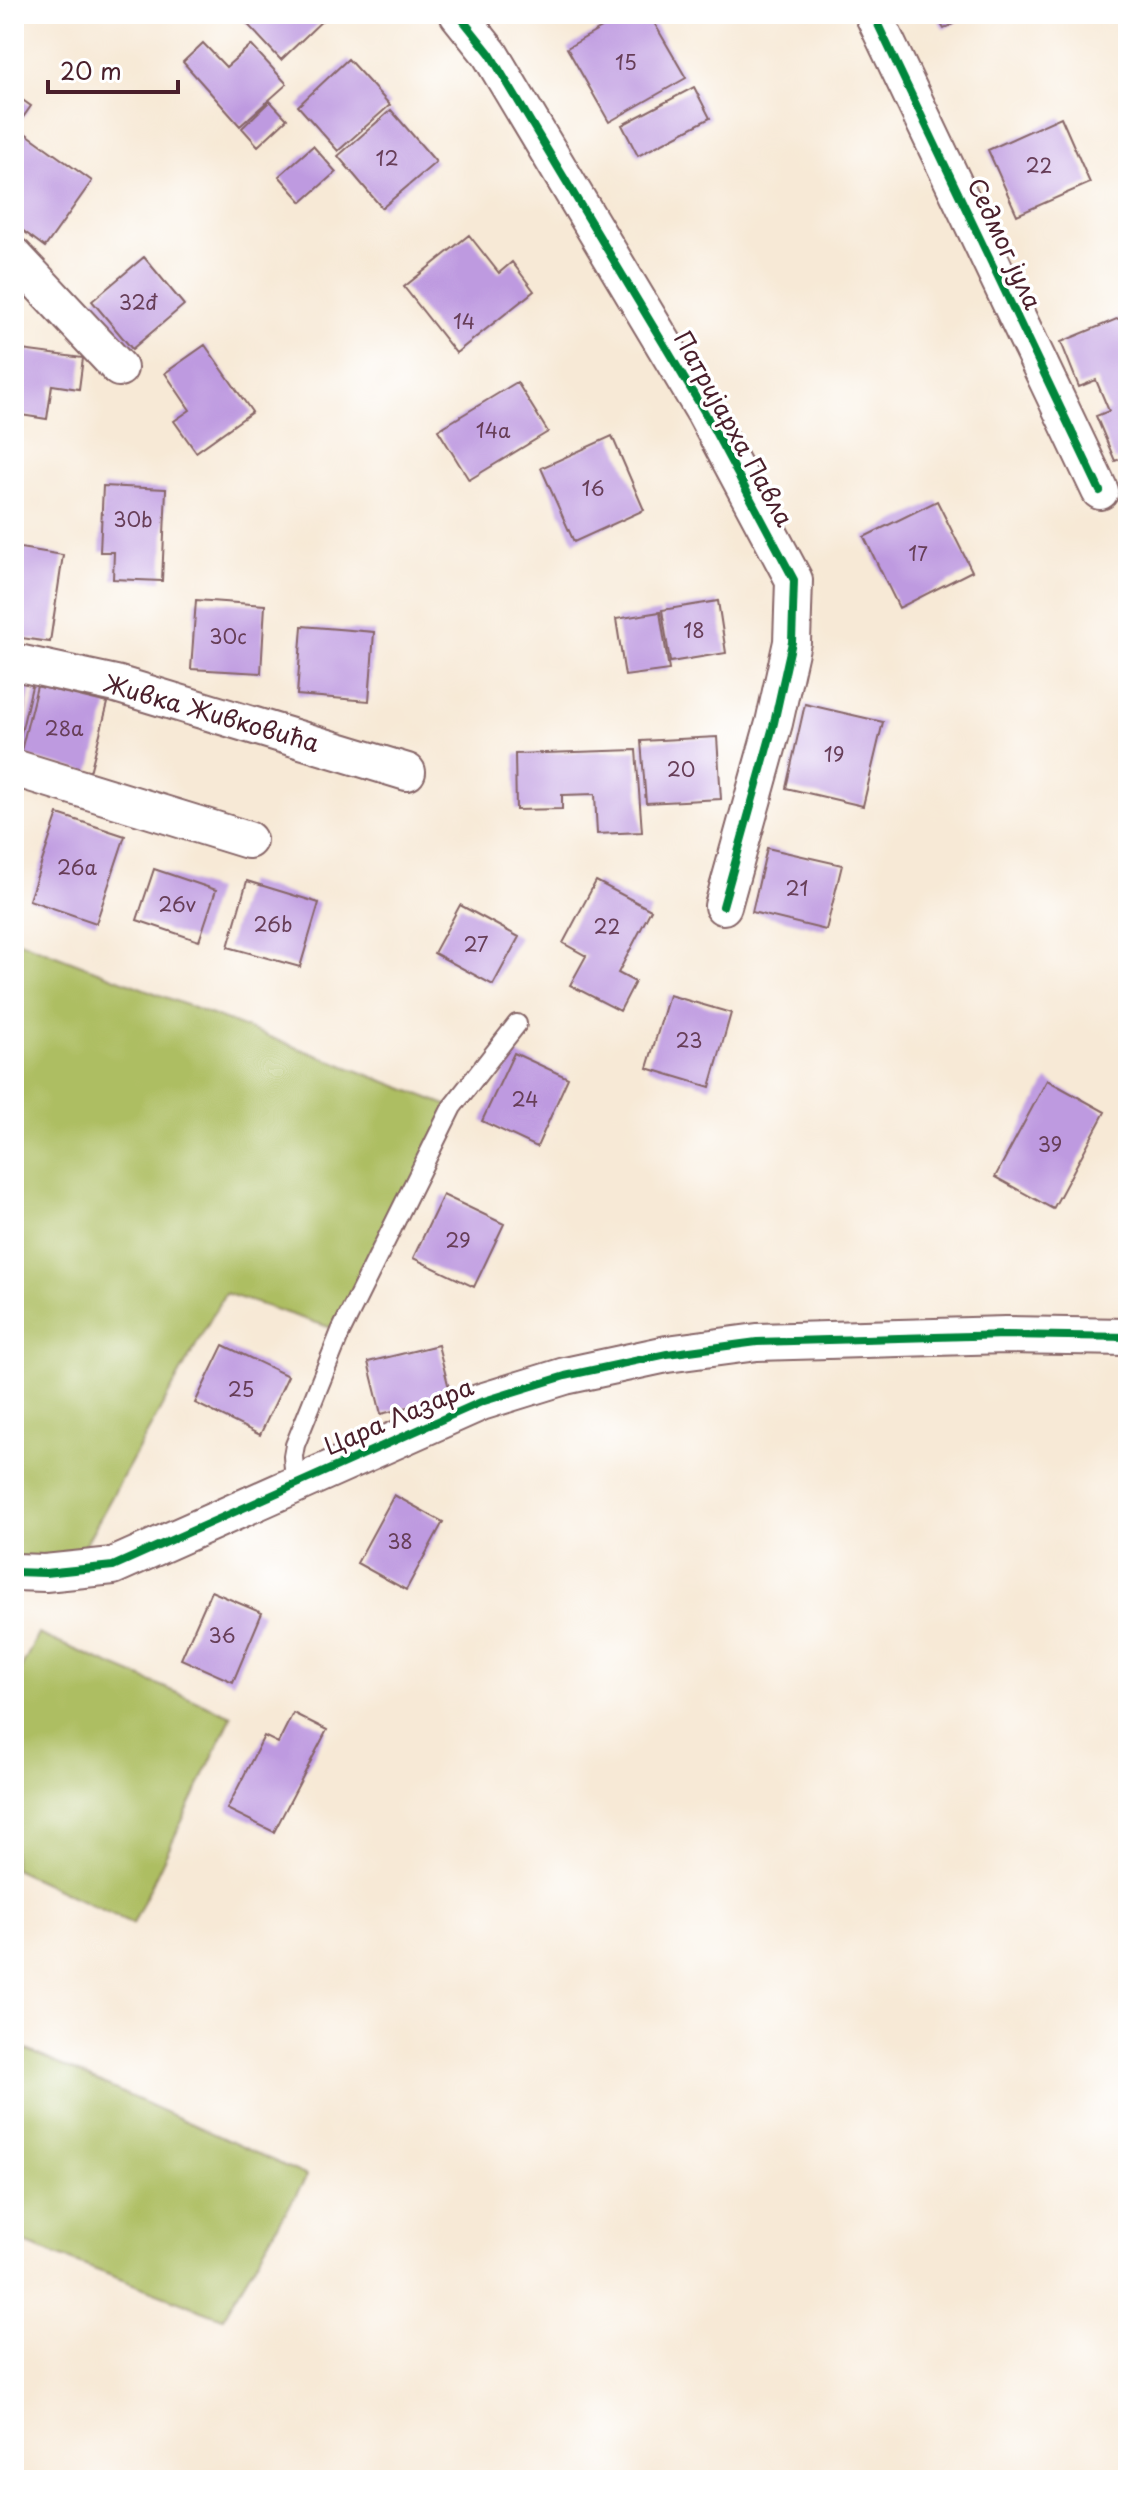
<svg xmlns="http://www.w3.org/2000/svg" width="1142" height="2494" font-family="'Playpen Sans',sans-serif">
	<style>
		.green { fill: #adbe62; stroke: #7c6e46; stroke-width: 2 }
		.building { fill: #be9ae0 }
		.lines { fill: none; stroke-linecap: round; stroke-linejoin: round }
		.lane-casing { stroke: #876667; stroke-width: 22 }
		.street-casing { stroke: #876667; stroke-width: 40 }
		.lane { stroke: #fff; stroke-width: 18 }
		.street { stroke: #fff; stroke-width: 36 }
		.cycleway-casing { stroke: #fff; stroke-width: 13 }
		.cycleway { stroke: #00873e; stroke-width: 8 }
		.labels { text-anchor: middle; stroke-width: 7; stroke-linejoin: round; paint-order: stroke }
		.number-label { font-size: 20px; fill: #673e58 }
		.street-label { font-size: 24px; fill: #4a1f2b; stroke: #fff }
	</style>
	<rect width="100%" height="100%" fill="#fff"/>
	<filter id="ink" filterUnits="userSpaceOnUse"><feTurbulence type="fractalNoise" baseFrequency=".0125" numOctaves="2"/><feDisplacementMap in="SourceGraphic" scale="16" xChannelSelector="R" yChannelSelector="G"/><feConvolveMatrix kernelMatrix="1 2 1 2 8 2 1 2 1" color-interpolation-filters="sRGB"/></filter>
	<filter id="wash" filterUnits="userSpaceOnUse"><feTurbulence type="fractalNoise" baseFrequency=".006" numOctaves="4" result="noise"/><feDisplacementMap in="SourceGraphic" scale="32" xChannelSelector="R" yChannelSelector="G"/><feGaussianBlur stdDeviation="1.8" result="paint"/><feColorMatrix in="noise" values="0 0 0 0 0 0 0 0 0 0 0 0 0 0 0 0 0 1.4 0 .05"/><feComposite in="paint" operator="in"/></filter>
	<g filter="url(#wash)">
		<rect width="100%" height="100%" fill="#f7e9d6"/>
		<path class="green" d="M14,939L452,1107L341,1331L225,1293L70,1572L14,1568Z
			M38,1634L232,1716L133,1924L14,1869V1683Z
			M14,2044L307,2176L223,2318L14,2239Z"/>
		<g id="blocks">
			<path class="building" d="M238,14H329L281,60Z
				M626,14H649L686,78L609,122L567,48Z
				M935,14H971L944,29Z
				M203,43L226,67L251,45L287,84L240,126L183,62Z
				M348,59L390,105L338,151L298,106Z
				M694,87L710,118L638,156L622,125Z
				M14,94L31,106L14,130Z
				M270,101L287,119L258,146L242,128Z
				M391,110L436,162L382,208L338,156Z
				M1061,117L1090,183L1017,215L988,150Z
				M21,130L92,181L45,247L14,224V141Z
				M313,146L336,172L302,202L279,176Z
				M469,235L499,273L512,262L534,291L456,353L404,287Z
				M144,257L184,305L132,349L92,301Z
				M1124,316L1128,326V456L1115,461L1096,416L1109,411L1096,380L1079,387L1061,342Z
				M205,345L252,412L196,452L174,421L190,410L165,373Z
				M14,349L83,358L79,389L52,385L47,419L14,414Z
				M517,382L548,432L469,480L438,430Z
				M612,436L644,510L574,542L541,468Z
				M103,486L166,489L162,581L113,579L114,552H100Z
				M937,501L972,571L899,608L864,537Z
				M14,547L63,555L50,642L14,637Z
				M196,600L265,605L261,673L191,669Z
				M718,601L726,653L670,662L662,610Z
				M660,612L669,670L625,676L616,619Z
				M302,626L374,632L369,701L297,695Z
				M14,678L33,682L20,737L14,735Z
				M37,686L108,703L90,772L20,755Z
				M805,704L883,722L863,806L786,788Z
				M717,737L721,799L646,803L641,741Z
				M636,750L642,832L597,834L595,794L562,795V809L516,810L515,754Z
				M58,814L125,836L96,923L29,900Z
				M767,848L842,865L826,930L752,912Z
				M154,869L216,890L199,941L137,920Z
				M247,881L319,903L300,967L228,947Z
				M596,881L651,910L618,973L635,982L620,1011L570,985L586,956L563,943Z
				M460,905L519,937L493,985L434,953Z
				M669,995L731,1013L710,1087L647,1068Z
				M514,1053L568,1078L537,1147L482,1121Z
				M1047,1080L1105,1112L1053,1209L995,1177Z
				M443,1195L504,1224L474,1287L413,1258Z
				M223,1345L288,1376L260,1435L195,1403Z
				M438,1345L451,1396L381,1414L368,1362Z
				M394,1495L443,1522L406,1590L357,1563Z
				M211,1591L262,1613L233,1682L181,1659Z
				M293,1713L327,1730L274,1832L227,1809L264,1736L278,1743Z"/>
		</g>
	</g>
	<g filter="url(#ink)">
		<use href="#blocks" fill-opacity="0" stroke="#876667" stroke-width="2"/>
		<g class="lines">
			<g class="lane-casing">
				<path id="lane" d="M295,1483L293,1456L295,1445L341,1331L452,1107L517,1024"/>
			</g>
			<g class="street-casing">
				<path id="street" d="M458,14L490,54L705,413L794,580L792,642L774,723L723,906
					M873,14L1100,491
					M14,256L119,368
					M14,662L116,684L407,772
					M14,768L248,840
					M14,1572L45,1573L113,1566L481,1402L565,1376L667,1354L757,1342L1006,1335L1128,1337"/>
			</g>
			<use href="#lane" class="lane"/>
			<use href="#street" class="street"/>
			<g class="cycleway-casing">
				<path id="cycleway" d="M458,14L490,54L705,413L794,580L792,642L774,723L723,906
					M873,14L1100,491
					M14,1572L45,1573L113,1566L481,1402L565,1376L667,1354L757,1342L1006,1335L1128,1337"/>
			</g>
			<use href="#cycleway" class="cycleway"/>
		</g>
	</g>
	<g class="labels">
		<g class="number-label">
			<text x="626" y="70">15</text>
			<text x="387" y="166">12</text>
			<text x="1039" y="173">22</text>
			<text x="138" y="310">32đ</text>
			<text x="464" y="329">14</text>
			<text x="493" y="438">14a</text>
			<text x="593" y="496">16</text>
			<text x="133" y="527">30b</text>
			<text x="918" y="561">17</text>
			<text x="694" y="638">18</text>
			<text x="228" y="644">30c</text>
			<text x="64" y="736">28a</text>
			<text x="834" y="762">19</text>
			<text x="681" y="777">20</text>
			<text x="77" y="875">26a</text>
			<text x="797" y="896">21</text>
			<text x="177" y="912">26v</text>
			<text x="273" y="932">26b</text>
			<text x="607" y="934">22</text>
			<text x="476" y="952">27</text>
			<text x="689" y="1048">23</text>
			<text x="525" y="1107">24</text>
			<text x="1050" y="1152">39</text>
			<text x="458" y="1248">29</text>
			<text x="241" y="1397">25</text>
			<text x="400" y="1549">38</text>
			<text x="222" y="1643">36</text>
		</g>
		<g class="street-label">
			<text transform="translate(1004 244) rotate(65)" y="8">Седмог јула</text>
			<text transform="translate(733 429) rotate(61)" y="8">Патријарха Павла</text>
			<text transform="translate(211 714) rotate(16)" y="8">Живка Живковића</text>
			<text transform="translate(399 1417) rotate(-23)" y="8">Цара Лазара</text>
		</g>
	</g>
	<rect width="1142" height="2494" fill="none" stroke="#fff" stroke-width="48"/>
	<path d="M48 80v12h130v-12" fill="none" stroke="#4a1f2b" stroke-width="4"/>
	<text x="60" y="80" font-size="24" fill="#4a1f2b" stroke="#ffffff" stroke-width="6" paint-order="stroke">20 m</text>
</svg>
